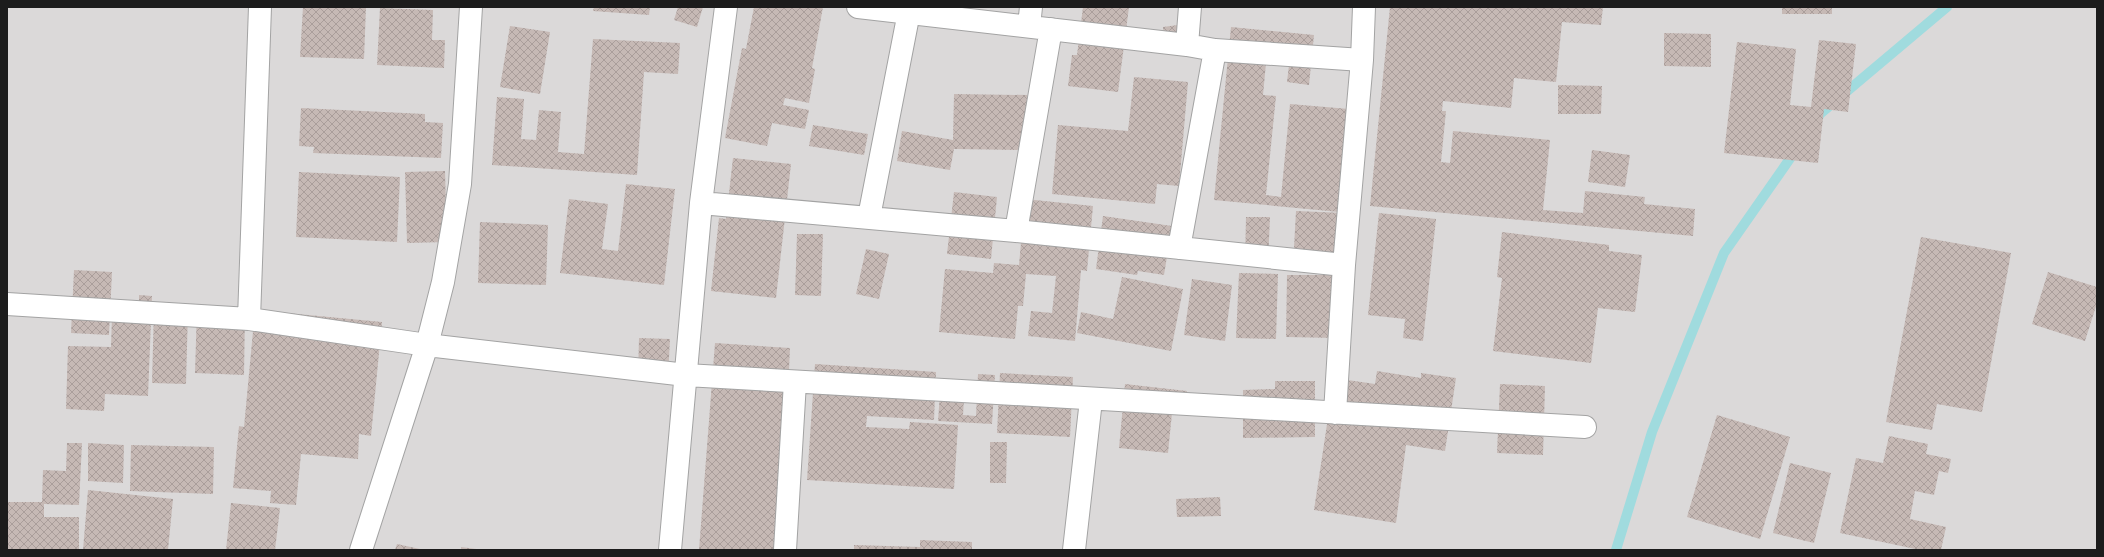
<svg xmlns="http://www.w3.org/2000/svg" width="2104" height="557" font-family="Barlow,sans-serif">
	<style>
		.residential { fill: #dbd9d9 }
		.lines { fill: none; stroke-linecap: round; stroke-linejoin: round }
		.stream { stroke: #a0dbde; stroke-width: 10 }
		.building { fill: url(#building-cross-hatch) }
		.minor-casing { stroke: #a3a3a3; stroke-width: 24 }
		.minor { stroke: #fff; stroke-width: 22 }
	</style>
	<defs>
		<pattern id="building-cross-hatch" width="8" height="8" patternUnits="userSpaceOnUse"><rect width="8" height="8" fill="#c6b9b5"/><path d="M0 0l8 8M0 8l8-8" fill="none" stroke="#aa9e9b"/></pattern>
	</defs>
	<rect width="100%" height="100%" fill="#eee8e1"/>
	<path class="residential" d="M7,7H2097V550H7Z"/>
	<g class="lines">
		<path class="stream" d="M1815,122L1820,114L1947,7
			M1616,550L1652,432L1724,253L1796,150"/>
	</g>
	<path class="building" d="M303,7H366L364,59L300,57Z
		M594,7H650L649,15L593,11Z
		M678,7H703L697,27L674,20Z
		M754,7H823L812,68L815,69L809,103L785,98L783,105L809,110L805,129L772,123L767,146L725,138L742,48L746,49Z
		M1083,7H1129L1118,92L1068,86L1072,55H1077Z
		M1390,7H1603L1601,25L1562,22L1556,82L1514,78L1511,108L1443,101L1442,111H1446L1441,162L1450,163L1453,131L1550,140L1543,210L1583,213L1585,191L1645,197L1644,204L1695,209L1693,236L1370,206Z
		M1782,7H1832V14H1782Z
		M380,8L433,10L432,40H445L444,68L377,65Z
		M1185,24L1166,52L1163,27Z
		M510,26L550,32L540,94L500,87Z
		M1231,27L1314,35L1309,85L1287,82L1289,65L1266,63L1263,95L1276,96L1266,195L1281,197L1290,104L1349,109L1339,212L1214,200Z
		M1664,33L1711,34V67L1664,66Z
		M593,39L680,43L678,74L644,72L637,175L492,165L497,97L524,99L521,139L536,140L539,110L561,112L558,152L584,154Z
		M1819,40L1856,44L1848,112L1824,109L1818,163L1724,153L1737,42L1796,49L1790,105L1811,107Z
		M1134,77L1188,82L1179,186L1157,184L1155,204L1052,194L1058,125L1128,131Z
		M1558,85L1602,86L1601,114H1558Z
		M954,94L1027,95L1026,150L954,149L950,170L897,161L902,131L953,140Z
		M301,108L425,114V122L443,123L441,158L313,153L314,147L299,146Z
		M813,125L868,134L864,155L809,146Z
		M1592,150L1630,155L1625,187L1588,182Z
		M733,158L791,164L776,298L711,291L719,218L726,219Z
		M445,171L447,242L407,243L405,172Z
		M299,172L400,177L397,242L296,237Z
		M626,184L675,189L664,285L560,273L569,199L608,204L602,249L618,251Z
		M954,192L997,197L991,259L947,254Z
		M1025,199L1093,206L1087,271L1081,270L1075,341L1028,336L1031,311L1052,313L1056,276L1026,274L1023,306H1018L1015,339L939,332L945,269L993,273L994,263L1019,265Z
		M1296,211L1344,213L1341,269L1293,266Z
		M1379,213L1436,219L1423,341L1403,338L1405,319L1368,315Z
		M1103,216L1172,226L1164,275L1138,271L1137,275L1096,269Z
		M1246,217H1270L1268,263L1245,262Z
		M480,222L548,225L546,285L478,283Z
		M1502,232L1609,245V251L1642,255L1635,312L1598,308L1591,363L1493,351L1502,278L1497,277Z
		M797,234H823L821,296L795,295Z
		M1921,237L2011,253L1982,412L1937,404L1932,430L1886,422Z
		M866,249L889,254L879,299L856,294Z
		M74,270L112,272L109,335L71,333Z
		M2048,272L2097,287V303L2085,341L2032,324Z
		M1239,273L1278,274L1276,339L1236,338Z
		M1287,275H1336L1335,338L1286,337Z
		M1122,277L1183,289L1171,351L1077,333L1081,312L1113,319Z
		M1192,279L1232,285L1225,341L1184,335Z
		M139,295L152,296L148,396L105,394L104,411L66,409L68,346L111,347L112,316L139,317Z
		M154,308L188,310L186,384L152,383Z
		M197,309L245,311L244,375L195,373Z
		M255,310L382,322L371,436L359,434L358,459L301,454L296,505L270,503L271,491L233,488L239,426L244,427Z
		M639,338L670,339L668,378L638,377Z
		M715,343L790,348L781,550H699Z
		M815,364L936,372L934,420L867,416L866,427L909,429L910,422L958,425L954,489L807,480Z
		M1377,371L1421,378V373L1456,378L1445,451L1406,445L1396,523L1314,510L1334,378L1375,384Z
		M1000,373L1073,377L1070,437L997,433Z
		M978,374L995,375L992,424L938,421L941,380L965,382L963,415L976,416Z
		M1275,381H1315V437L1243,438V390L1275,389Z
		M1125,384L1187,391L1184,414L1172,413L1168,453L1119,448Z
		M1500,384L1545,386L1543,455L1497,453Z
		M1717,415L1790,437L1760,539L1687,517Z
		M1889,436L1928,444L1926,454L1951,459L1948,473L1939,471L1934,495L1915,491L1910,519L1946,527L1941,550H1920L1840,533L1856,458L1883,463Z
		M990,442H1007L1006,483H990Z
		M67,443H82L79,505L44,504V517H79V550H7V502H42L43,470L66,471Z
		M88,443L124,445L123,483L88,481Z
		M131,445L214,447L213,494L130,491Z
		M1790,463L1831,473L1814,543L1773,533Z
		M88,490L173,499L168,550H83Z
		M1220,497L1221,516L1177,517L1176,499Z
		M231,503L280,508L275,550H226Z
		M920,540L972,542V550H854V545L920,547Z
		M397,544L420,549V550H395Z
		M461,547L476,549V550H461Z"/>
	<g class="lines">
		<g class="minor-casing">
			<path id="minor" d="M858,7L1187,45L1215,50L1362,60
				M1029,26L1031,7
				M1187,45L1190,7
				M701,203L1016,231L1344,265
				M869,217L910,7
				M1016,231L1051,29
				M1179,248L1215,50
				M7,304L249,319L427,345L686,375L1585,427
				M249,319L260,7
				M1335,413L1344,265L1362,60L1364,7
				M361,550L427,345L443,282L460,184L471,7
				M670,550L701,203L726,7
				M785,550L795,382
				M1074,550L1091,400"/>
		</g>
		<use href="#minor" class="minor"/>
	</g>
	<rect width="2104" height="557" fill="none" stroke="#1c1c1c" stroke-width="16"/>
</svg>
